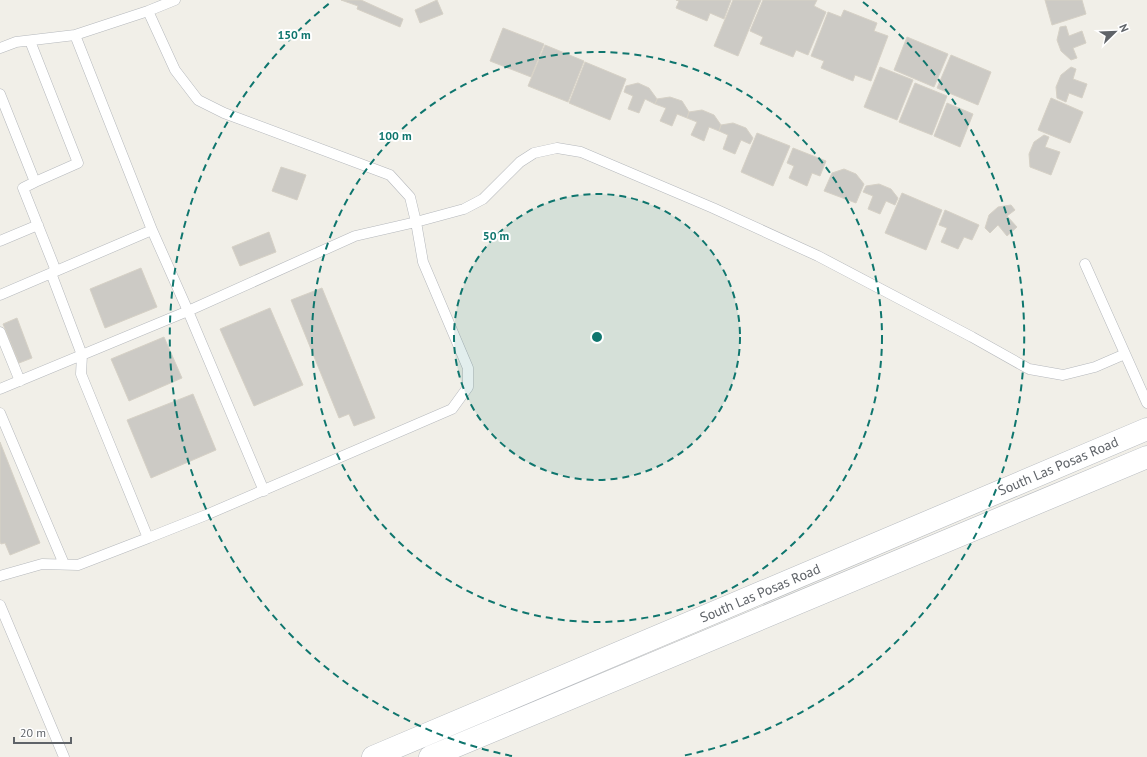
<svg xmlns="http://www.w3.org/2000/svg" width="1147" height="757" font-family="'PT Sans',sans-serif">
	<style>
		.building { fill: #cccac5; stroke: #d6d1c6 }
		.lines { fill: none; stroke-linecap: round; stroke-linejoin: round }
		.lane-casing { stroke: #b5b8bc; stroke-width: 11 }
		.secondary-casing { stroke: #b6babf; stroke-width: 23 }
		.lane { stroke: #fff; stroke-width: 10 }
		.secondary { stroke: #fff; stroke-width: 22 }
		.ring { fill: none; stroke: #0f766e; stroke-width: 2; stroke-dasharray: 7 5 }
		.labels { text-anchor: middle; stroke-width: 4; stroke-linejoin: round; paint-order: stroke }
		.street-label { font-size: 14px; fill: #5f6368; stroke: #fff }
		.centre { fill: #0f766e; stroke: #fff; stroke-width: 2 }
		.ring-label { font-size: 12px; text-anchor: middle; font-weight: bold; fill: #0f766e; stroke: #fff; stroke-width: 4; stroke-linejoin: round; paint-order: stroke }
	</style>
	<rect width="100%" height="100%" fill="#f1efe8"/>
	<path class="building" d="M341,0H361L403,19L400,27L357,9L358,6Z
		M437,0L443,14L420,23L415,10Z
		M676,0H731L724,19L710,13L707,21L676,8L679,1Z
		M733,0H761L738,56L714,46Z
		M763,0H817L814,6L826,12L808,55L796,50L793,57L760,44L763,37L750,31Z
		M1045,0H1082L1086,14L1052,25Z
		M844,10L877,23L874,31L888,36L871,81L855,75L853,81L821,68L824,61L811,56L828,12L841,17Z
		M1066,26L1069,36L1082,31L1086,43L1073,48L1077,58L1071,60L1061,51L1057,40L1060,27Z
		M503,28L544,44L531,77L490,61Z
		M907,37L948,54L934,87L894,70Z
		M545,45L584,61L568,102L528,86Z
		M951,55L991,72L978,105L937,88Z
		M585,62L626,79L610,120L569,103Z
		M880,67L913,80L897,120L864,107Z
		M1071,67L1076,69L1073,79L1087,84L1082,98L1069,93L1066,102L1057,98L1056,87L1061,75Z
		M638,83L649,88L657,99L655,104L645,99L639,113L628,109L633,96L624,92L626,86Z
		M915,83L947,96L932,135L899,122Z
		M670,97L682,101L689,112L687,118L677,114L672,126L660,121L666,108L655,104L657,99Z
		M1051,98L1083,112L1070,143L1038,130Z
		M947,103L973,114L960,147L934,136Z
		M702,110L714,115L721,125L719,131L709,127L704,141L691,135L697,122L687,118L689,112Z
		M733,123L746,128L753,138L750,144L741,140L735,154L723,149L728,135L719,131L721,125Z
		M757,133L790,146L773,186L741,172Z
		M1044,135L1049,137L1045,147L1060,152L1051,175L1030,167L1029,154L1034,142Z
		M793,148L826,161L820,176L812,173L807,186L789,178L794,166L787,163Z
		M281,167L306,175L297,200L272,191Z
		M844,169L856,174L864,184L856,203L824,191L832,173Z
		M879,184L891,189L898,198L895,205L886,201L880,214L868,209L873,196L863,192L866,186Z
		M902,193L942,210L926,250L885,233Z
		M1011,205L1015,210L1007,216L1017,227L1007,236L998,225L990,233L985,228L989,215L998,207Z
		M945,210L979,225L972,240L964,237L958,249L941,242L947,228L939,225Z
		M269,232L276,252L240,266L232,247Z
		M141,268L157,307L105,328L90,289Z
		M322,288L375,418L354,426L349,414L339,418L291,300Z
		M270,308L303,385L254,406L220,329Z
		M17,318L32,358L19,363L3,324Z
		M164,337L182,378L129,401L111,359Z
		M193,394L216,450L151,478L127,420Z
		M0,442L40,543L10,555L5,543L1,544L0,542Z"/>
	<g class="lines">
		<g class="lane-casing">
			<path id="lane" d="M175,0L148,11L75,35L152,230L188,311L264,491
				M148,11L175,70L198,100L224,113L390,175L410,197L416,222L464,209L483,199L520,162L534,153L557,148L581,152L713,208L818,256L972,337L1029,369L1063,375L1095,367L1125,354
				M30,41L78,163L35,182
				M0,48L16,42L75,35
				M0,94L35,182L23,188L56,271
				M0,241L38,225
				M1085,264L1147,403
				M0,295L152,230
				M0,332L20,381
				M0,389L188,311L355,236L416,222L423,262L468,368V387L452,409L206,515L148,538L81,374L82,355L51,273
				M0,413L64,564
				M0,576L42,564L78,565L148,538
				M0,605L64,757"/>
		</g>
		<g class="secondary-casing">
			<path id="secondary" d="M373,757L1147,429
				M430,757L1147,457"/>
		</g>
		<use href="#lane" class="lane"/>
		<use href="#secondary" class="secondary"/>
	</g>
	<circle cx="597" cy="337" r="143" fill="#0f766e" fill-opacity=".12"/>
	<g class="ring">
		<circle cx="597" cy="337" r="143"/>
		<circle cx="597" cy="337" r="285"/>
		<path d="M512 756A428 428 0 0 1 331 2M863 2A428 428 0 0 1 682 756"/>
	</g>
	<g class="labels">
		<g class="street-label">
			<text transform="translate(1058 466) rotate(-23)" y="5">South Las Posas Road</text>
			<text transform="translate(760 593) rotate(-23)" y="5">South Las Posas Road</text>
		</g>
	</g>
	<circle cx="597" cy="337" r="6" class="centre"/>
	<g class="ring-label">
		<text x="294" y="39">150 m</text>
		<text x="395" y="140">100 m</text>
		<text x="496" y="240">50 m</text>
	</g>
	<g transform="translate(1115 32) rotate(67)" stroke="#ffffff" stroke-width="3" paint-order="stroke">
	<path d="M0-3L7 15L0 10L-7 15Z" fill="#5f6368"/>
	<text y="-6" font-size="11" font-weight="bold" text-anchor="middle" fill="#5f6368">N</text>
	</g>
	<path d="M14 737v6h57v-6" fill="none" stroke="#5f6368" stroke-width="2"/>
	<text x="20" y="737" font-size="12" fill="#5f6368" stroke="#ffffff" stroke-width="3" paint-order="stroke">20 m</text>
</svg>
